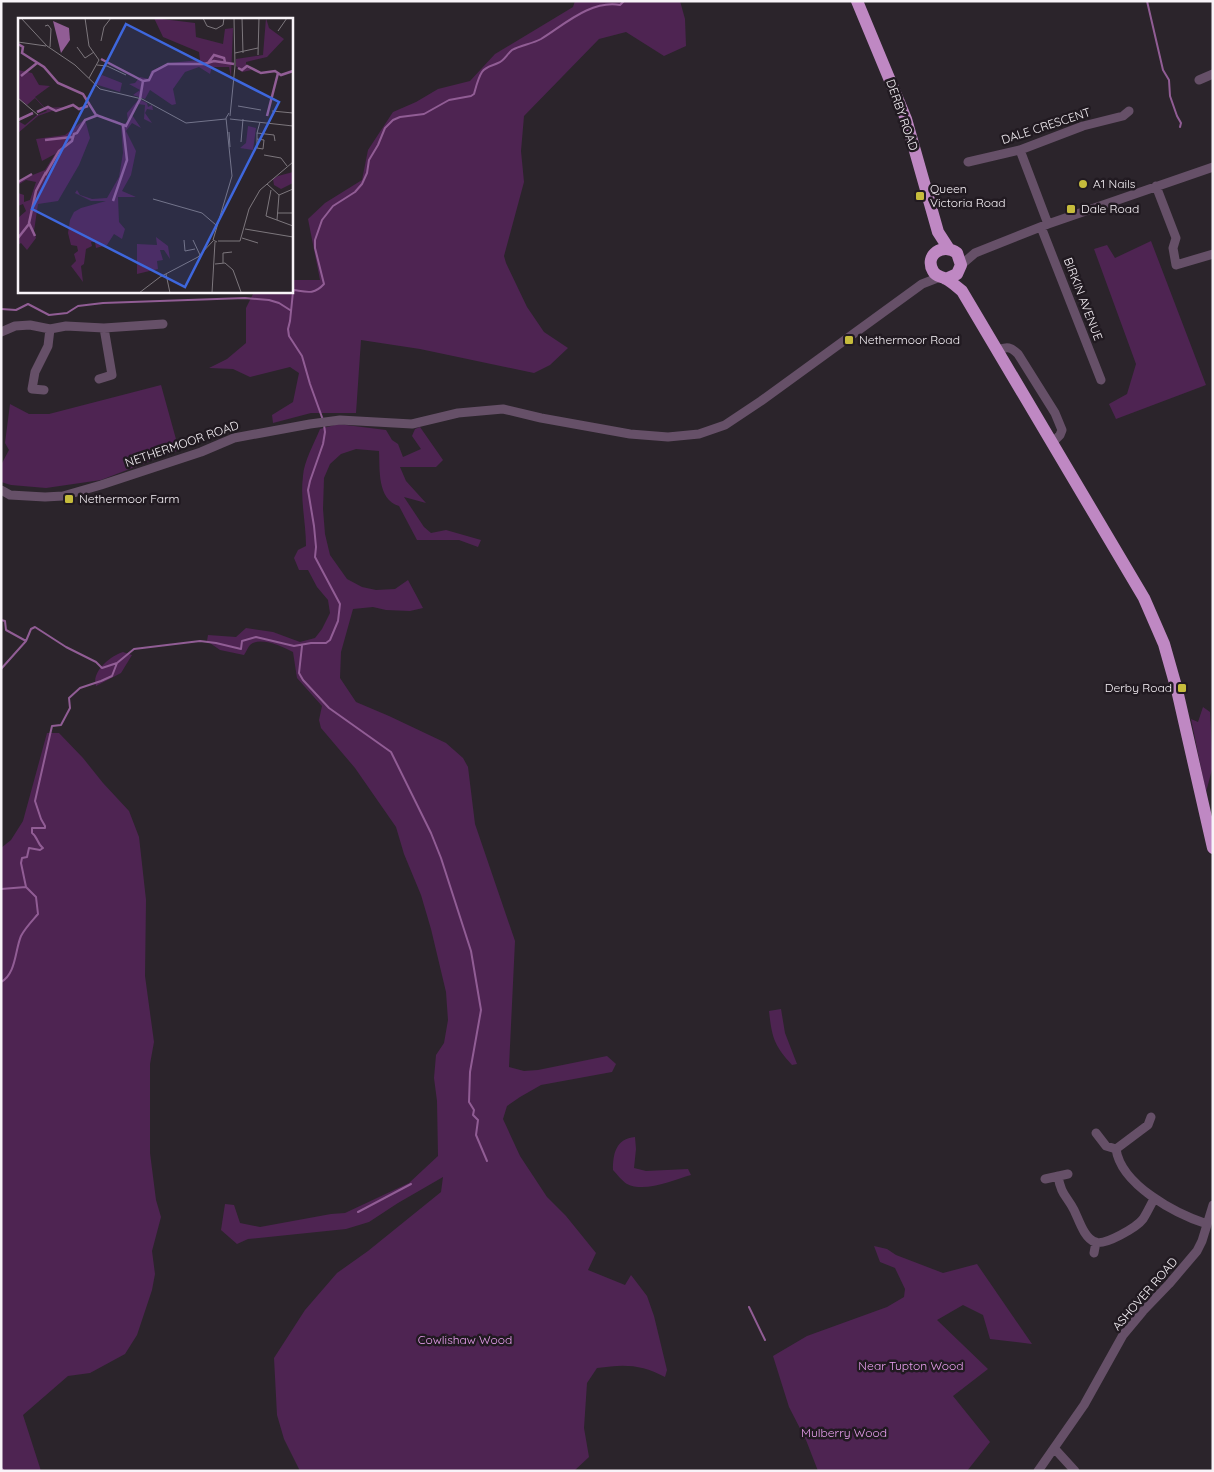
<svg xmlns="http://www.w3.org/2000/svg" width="1214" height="1472" font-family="Quicksand,sans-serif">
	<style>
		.green { fill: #4e2452 }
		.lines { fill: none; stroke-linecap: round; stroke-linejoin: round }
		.stream { stroke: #915d95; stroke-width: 2 }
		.minor { stroke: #665068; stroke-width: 9 }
		.highway { stroke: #bf88c3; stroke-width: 12 }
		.poi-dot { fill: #c6bc3c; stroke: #211a21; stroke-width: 2 }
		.labels { text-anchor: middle; stroke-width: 5; stroke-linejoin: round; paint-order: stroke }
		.street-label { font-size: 12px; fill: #f8f3f8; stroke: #211a21 }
		.poi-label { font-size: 12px; fill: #f8f3f8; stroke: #211a21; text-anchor: start }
		.park-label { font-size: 12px; fill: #eba1f1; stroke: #211a21 }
		.inset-river { fill: none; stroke: #915d95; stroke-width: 2.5 }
		.inset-road { fill: none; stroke: #7d777d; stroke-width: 1 }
		.view { fill: #3e67dd; fill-opacity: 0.15; stroke: #3e67dd; stroke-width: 2.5 }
		.inset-edge { fill: none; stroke: #f8f3f8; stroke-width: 2.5 }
	</style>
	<rect width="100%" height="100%" fill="#2b242b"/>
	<path class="green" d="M575,1H680L685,19L686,46L664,56L626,32L599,39L524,116L521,151L524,182L504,256L506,263L527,307L544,332L568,348L550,365L534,373L420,349L361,340L356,413H311L273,423L272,415L293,402L299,373L290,367L250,377L233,369L209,368L227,359L246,343V308L254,292L291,291V282L294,280H320L308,219L325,203L362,180L368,150L393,112L416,102L438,89L470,81L495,54L573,7Z
		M1151,241L1206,385L1116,419L1109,404L1127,394L1136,364L1094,249L1107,245L1115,258Z
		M161,385L179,450L101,480L46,488L11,485L1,482V465L9,450L5,443L10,404L29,414H49Z
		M338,424L386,430L392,440L398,444L403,457L421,449L412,436L415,429L420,427L443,460L436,467H400L406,481L426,503L404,497L424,527L431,533L446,530L481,540L478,547L459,540H417L399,506C377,499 380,470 379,451L356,449L341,454L330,464L324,478L323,509L325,534L330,555L347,579L362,587L376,590L395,589L408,580L423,608L410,611L386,610L373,607L353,609L341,652L340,678L356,702L389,716L446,743L463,758L468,767L475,824L515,941L509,1067L524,1071L538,1070L607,1056L616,1064L612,1072L541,1085L520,1097L507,1106L503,1119L520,1156L547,1197L566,1216L596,1253L588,1270L625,1285L631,1275L647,1296L654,1316L667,1370L665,1377C641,1364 624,1364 597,1368L587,1383L584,1428L589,1457L574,1471H300L284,1439L277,1415L274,1358L305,1310L337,1273L368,1251L441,1192L443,1177L398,1203L369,1222L346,1229L248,1239L237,1244L221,1230L225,1204L234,1205L240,1223L260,1227L331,1214L345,1213L409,1183L438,1156L437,1101L434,1078L436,1055L444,1043L448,1020L446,992L431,929L421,895L404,854L396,827L355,768L321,728L319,720L322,706L297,678L293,652C283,647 260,636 250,645C248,647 246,652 244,655L220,650L207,641L208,635L236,637L246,628L273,632L300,642L315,638L322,629L330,613L328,600L317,587L308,570H299L294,558L298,550L306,546C306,523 300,500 303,476C304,461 314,444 320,429Z
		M123,652L132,655L121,673L96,686C91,672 110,656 123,652Z
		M1203,707L1210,712L1213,766L1206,792L1191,719L1198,722Z
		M47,733H59L83,758L103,783L129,811L139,837L146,900L145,976L154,1042L150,1064V1153L156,1200L161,1217L152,1251L155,1274L152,1290L137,1335L125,1354L90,1373L68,1376L23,1415L41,1471H1V848L11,840L23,821Z
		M781,1009L785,1033L797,1064L792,1065C774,1045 772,1038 769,1011Z
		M635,1137L636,1149L634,1168L646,1171L688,1169L691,1175C673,1180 645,1193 627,1184C622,1181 617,1174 613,1170C613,1153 616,1139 635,1137Z
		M874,1246L887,1249L896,1255L943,1273L977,1264L1032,1344L990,1339L983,1315L963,1305L937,1320L988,1369L953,1396L990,1442L967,1471H818L806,1440L789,1407L773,1356L807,1336L887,1307L904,1297L905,1289L895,1268L880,1262Z"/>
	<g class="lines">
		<path class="stream" d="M1147,1L1163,70L1169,80L1170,96L1177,116L1181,123L1180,127
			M1,309L16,310L28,304L49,315L67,313L78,306L103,303L245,298L269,300L279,303L290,310
			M323,420L310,384L302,356L289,336L288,329L290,321L293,292L294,290C307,292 314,295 324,284L315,248V240L322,220L333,206L355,192L362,184L367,173L369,160L378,145L385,128L393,120L400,117L424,114L449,100L471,96L474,94C476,87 478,78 482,72C486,66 492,66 498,63C504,61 507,54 512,50C521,45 532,44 541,39C564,25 590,0 620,5L624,1
			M1,620L5,621L6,630L26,641L31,629L35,627L66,647L96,662L102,668L117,663L134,649L200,641L216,643L241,649L242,641L256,637L294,646L311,643H326L330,640L338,621L340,604L315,557L316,547L314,526L308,490L310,481L323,444L325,432L324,425
			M302,646L299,673L303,680L329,708L391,752L431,833L441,858L471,951L481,1010L470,1072L469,1102L474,1110L473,1115L478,1120L476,1135L487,1161
			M1,669L26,641
			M1,889L26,887
			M1,982C16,974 15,950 21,936C25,928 32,921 38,914L36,897L26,887L21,863L22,858L27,857L29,848L40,850L43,848C37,844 38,837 32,833V828H45V826L41,819L35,801L52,726L61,725L70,708L69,698L80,688L101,681L112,676L117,663
			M358,1212L411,1184
			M749,1307L765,1340
			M1,1451V1452
			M1,1468L4,1471"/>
		<path class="minor" d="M1199,80L1213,74
			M1020,150L1048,224
			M968,162L1020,150L1083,126L1123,116L1129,111
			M1156,186L1176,238L1173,248L1176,265L1213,254
			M1041,227L1101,380
			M961,265L975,253L1048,224L1213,167
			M1,332L15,326L30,325L50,329L66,326L104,328L163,324
			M998,350C1007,346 1011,347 1018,354L1055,413L1062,430L1060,435L1053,442
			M99,379L112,375L104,328
			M44,390L32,389L35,372L48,346L50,329
			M1,490L10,495L45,497L63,496L101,485L201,452L234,438L310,424L340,420L412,424L458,413L503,409L541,418L630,434L668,437L699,434L725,425L761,401L922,284L940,277
			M1096,1133L1106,1146L1116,1149L1148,1125L1151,1117
			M1116,1149C1121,1185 1176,1214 1207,1224
			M1058,1176C1061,1195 1067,1196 1074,1210C1079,1220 1084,1238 1095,1242C1105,1246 1137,1227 1143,1219C1147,1213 1150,1206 1154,1199
			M1045,1179L1068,1174
			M1094,1253L1096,1242
			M1054,1448L1075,1471
			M1038,1471L1084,1405L1123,1335L1143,1311L1169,1284L1197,1251L1202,1241L1213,1205"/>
		<path class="highway" d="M857,1L906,119L938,232L949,249
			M946,279L957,274L961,265L957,253C943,242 924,255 933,271C936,277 941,276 946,279C952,282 957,287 962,291L1144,598L1164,644L1177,690L1213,848"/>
	</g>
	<g class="poi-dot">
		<circle cx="1083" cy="184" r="5"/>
		<rect x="915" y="191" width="10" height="10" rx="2.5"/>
		<rect x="1066" y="204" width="10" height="10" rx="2.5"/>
		<rect x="844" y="335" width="10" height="10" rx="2.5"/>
		<rect x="64" y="494" width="10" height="10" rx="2.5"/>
		<rect x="1177" y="683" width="10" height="10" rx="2.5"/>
	</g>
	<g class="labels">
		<g class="street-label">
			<text transform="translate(902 115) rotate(71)" y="4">DERBY ROAD</text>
			<text transform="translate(1046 126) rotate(-18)" y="4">DALE CRESCENT</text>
			<text transform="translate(1083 299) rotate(69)" y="4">BIRKIN AVENUE</text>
			<text transform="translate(182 444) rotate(-19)" y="4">NETHERMOOR ROAD</text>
			<text transform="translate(1145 1294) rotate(-49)" y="4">ASHOVER ROAD</text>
		</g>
		<g class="poi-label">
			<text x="1093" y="188">A1 Nails</text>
			<text x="930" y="193">Queen<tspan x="930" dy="14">Victoria Road</tspan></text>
			<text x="1081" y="213">Dale Road</text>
			<text x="859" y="344">Nethermoor Road</text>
			<text x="79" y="503">Nethermoor Farm</text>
			<text x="1172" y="692" text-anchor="end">Derby Road</text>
		</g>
		<g class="park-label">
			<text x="465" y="1344">Cowlishaw Wood</text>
			<text x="911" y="1370">Near Tupton Wood</text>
			<text x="844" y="1437">Mulberry Wood</text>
		</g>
	</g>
	<g transform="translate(18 18)">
		<rect width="275" height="275" fill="#2b242b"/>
		<path d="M136,0L177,5L178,19L205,26L207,11L215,10L213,59L211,49H194L192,56L181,49L167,54L155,71L158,86L154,87L132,72L127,81L115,77L122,72L111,66L117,65L122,59L131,61L133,53L151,45L182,42L181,34L145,19ZM248,0L251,10L266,21L249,39L228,44V49L234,52L224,54L218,48V41L245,37ZM0,52L14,55L21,67L32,68L17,79L27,90L45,89L20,98L0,115V103L7,107L19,97L29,93L17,80L9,87L0,81ZM84,57L104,65L102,74L77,66ZM121,81L129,85L130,89L134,87L135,92L129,91L127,95L134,105L126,101L127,87L120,86L114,97L123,110L114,105L108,113L118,133L113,157L104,173L118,179H100L101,204L107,211L104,221L96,216L89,227L78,230L77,224H73L74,228L68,231L66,246L63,248L65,264L53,248L58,243L56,236L60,233L59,228L53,227L50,215L52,202L56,194L63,190L88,183H73L57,175L59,172L62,177L74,181L89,180L101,159L105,135L103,107L93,100L105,106L110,104L109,95ZM67,101L72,120L61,147L40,183L20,186L16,213L18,220L9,232L3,225L0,227V200L8,193L5,186L0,188V175L6,177V184L12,182L18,164L8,162L0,167V163L27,152L37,136L24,143L18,121L47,117ZM230,108L238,110L235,132L222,130L228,125ZM275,154V165L263,171L256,167L255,161L260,158ZM138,219L150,228L152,241L146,232H142L145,242L139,243L140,251L119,256V226L139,227Z" fill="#4e2452"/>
		<path d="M35,3L51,10L52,22L43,35Z" fill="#915d95"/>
		<path class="inset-river" d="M0,26L5,29L4,35L26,49L40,65L65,76L78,97L108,108L122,81L125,63M83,41L125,63M190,45L196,37L206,40L207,44M220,50L224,52L229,48L243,55L257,53L263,57L275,53M3,58L19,45M125,63L131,62L135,54L150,46H186L196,43L216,46M19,94L30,89L38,93L55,87L61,91L70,88M249,98L260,55M0,102L15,95M27,122L54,119M27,157L41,133L54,123L56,116L59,115L67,102L80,97M0,164L14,156M95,183L109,142L105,107M17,218L11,205L18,173L28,154M0,220L11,206"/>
		<path class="inset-road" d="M3,0L29,28L57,47L82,71L124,81L168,105L208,101M67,0L71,28L81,42L71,60M185,0L189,8L198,11L205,7L206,0M224,0L225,35M27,8L30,7L33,11L32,29M260,13L269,0M83,23L86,9L93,0M0,24L28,28M59,29L67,40L76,34M217,35L240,30M240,37L241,0M79,47L89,48L108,57M0,80L20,97M220,88L243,92M254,93L275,95M212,98L217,48L216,0M212,101L275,108M242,104L239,115L256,117L257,123M211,114L212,129M239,121L246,122L245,131L239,130V115M223,124L225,101M246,137L263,140L269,148M249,166L261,177L275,171M253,172L248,198L275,208M135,181L184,195L198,207M259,195H275M259,202L261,177M227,211L275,219M224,220L240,225M166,222L167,233L177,231M175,222L182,237M200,223H222L231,191L242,172L275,144M199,224L195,222L214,158L208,100L211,95M205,245V235L214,234M197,246L207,245L215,252L223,274M148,256L152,275M121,275L142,259L180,239L195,223M194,275L197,224"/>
		<path class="view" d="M108,6L261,84L167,269L14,191Z"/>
		<rect width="275" height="275" class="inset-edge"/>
	</g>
	<rect width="1214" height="1472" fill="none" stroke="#f8f3f8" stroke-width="5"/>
</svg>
